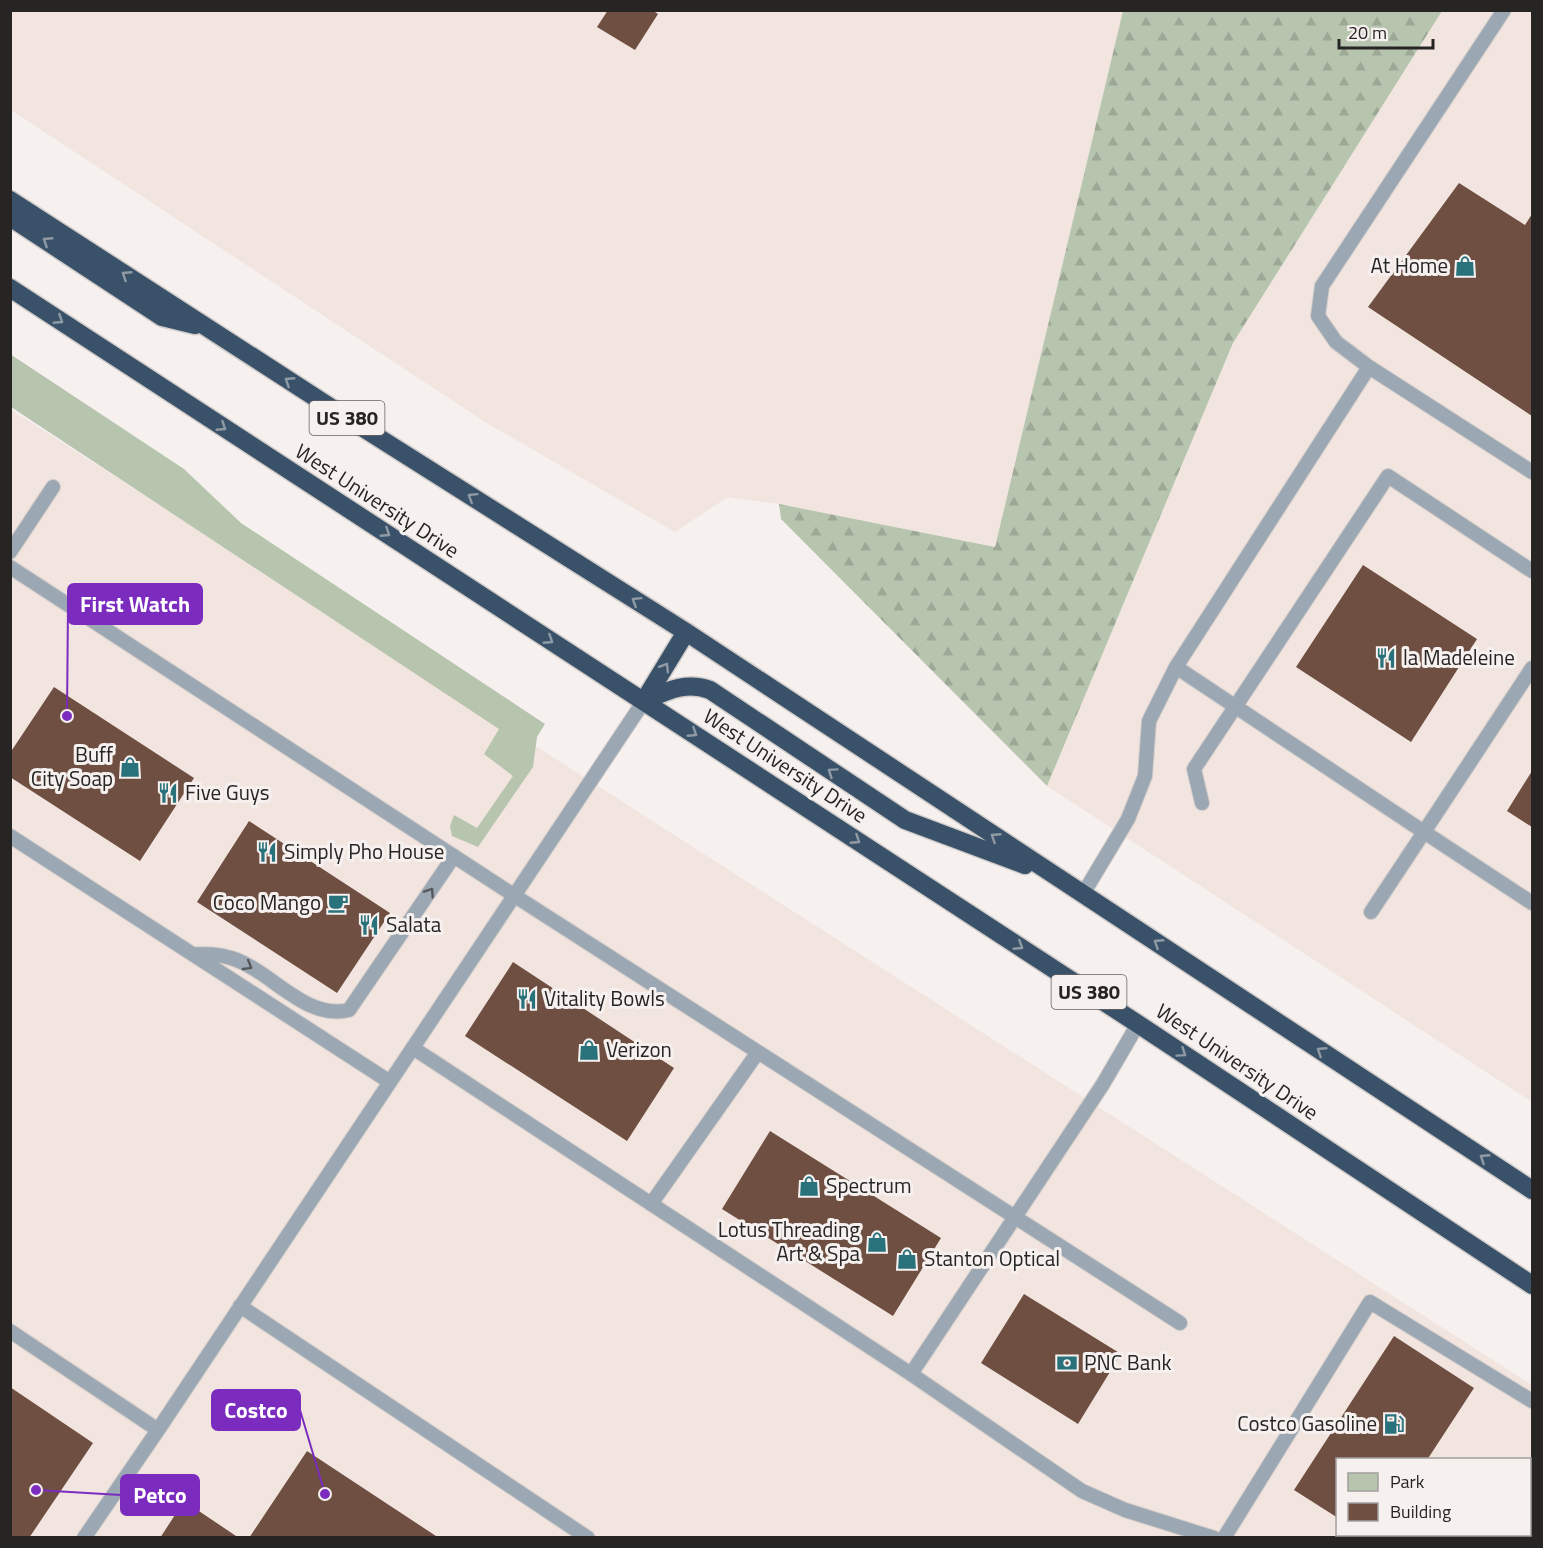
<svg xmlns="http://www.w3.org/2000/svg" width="1543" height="1548" font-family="'Titillium Web',sans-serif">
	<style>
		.built { fill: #f2e4df; fill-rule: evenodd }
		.green { fill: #b7c5af }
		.forest { fill: url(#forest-firs) }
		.building { fill: #6f4f42 }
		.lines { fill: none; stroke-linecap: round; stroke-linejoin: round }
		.lane-casing { stroke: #d1ccca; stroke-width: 16 }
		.highway-casing { stroke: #d1ccca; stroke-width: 21 }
		.lane { stroke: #9ba7b2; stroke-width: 14 }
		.highway { stroke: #3a5269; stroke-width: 18 }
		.oneway { stroke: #8f9aa5 }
		.oneway2 { stroke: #55595d }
		.labels { text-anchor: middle; stroke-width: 6; stroke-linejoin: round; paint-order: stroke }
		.shield { fill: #f6f1ef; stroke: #656261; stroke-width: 1.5 }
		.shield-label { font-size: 20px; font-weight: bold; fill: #272524 }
		.poi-label { font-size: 21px; fill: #272524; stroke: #f6f1ef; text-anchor: start }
		.street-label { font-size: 21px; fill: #272524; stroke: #f6f1ef }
		.leader { fill: none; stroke: #7b2cbf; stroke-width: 2 }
		.callout-dot { fill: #7b2cbf; stroke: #f6f1ef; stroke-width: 2 }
		.callout { fill: #7b2cbf; stroke: #7b2cbf; stroke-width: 2 }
		.callout-label { font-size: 22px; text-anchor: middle; font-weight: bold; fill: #fff }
	</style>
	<defs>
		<pattern id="forest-firs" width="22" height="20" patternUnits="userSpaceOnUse" patternTransform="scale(1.5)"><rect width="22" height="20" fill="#b7c5af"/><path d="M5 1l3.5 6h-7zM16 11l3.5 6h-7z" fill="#9da996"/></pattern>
	</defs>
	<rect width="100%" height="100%" fill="#f6f1ef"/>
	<path class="built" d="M10,11H1123L995,547L779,504L728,497L675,532L485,422L11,110Z
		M1442,11H1532V1102L1047,786L1233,343Z
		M10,409L1532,1385V1537H11ZM1338,1460H1530V1534H1338Z"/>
	<path class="green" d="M10,354L184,469L241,523L545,724L537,737L533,767L478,847L452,836L450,826L454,815L477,828L513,776L484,754L499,729L11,407Z"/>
	<path class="forest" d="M1123,11H1442L1233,343L1047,786L781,519L779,504L995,547Z"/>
	<path class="building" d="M608,10H652L658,14L635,50L597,27Z
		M1459,183L1525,225L1532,214V416L1368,307Z
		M1363,565L1477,639L1411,742L1296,667Z
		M54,687L194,778L140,861L10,777V753Z
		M1532,771V827L1507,811Z
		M249,821L390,913L337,993L197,902Z
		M513,962L674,1068L627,1141L465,1036Z
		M770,1131L941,1238L893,1316L722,1209Z
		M1024,1294L1121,1354L1078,1424L981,1363Z
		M1394,1336L1474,1388L1427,1460H1338V1518L1294,1490Z
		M10,1387L93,1443L29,1538H10Z
		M307,1451L439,1538H249Z
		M184,1501L239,1538H160Z"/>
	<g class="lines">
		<g class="lane-casing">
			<path id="lane" d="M1369,367L1336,342L1318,316L1322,286L1504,10
				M10,552L53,487
				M10,567L515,896L1180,1323
				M1176,667L1424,832L1532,668
				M1202,803L1194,769L1388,476L1532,571
				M10,836L390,1082
				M1083,894L1128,819L1145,776L1149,721L1176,667L1369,367L1532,472
				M1371,912L1424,832L1532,903
				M194,954C207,954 219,954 231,958C271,970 305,1021 349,1010L454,856
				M413,1048L911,1374L1082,1491L1125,1510L1214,1538
				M651,1204L758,1052
				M240,1306L588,1538
				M10,1331L158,1430L644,701
				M911,1374L1103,1084L1138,1024
				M84,1538L158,1430
				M1224,1538L1370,1302L1532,1401"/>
		</g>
		<g class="highway-casing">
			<path id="highway" d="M10,200L330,407L686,632L1532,1190
				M10,217L162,317L195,325
				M10,288L1138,1024L1532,1285
				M644,701C667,691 686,681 710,690L905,820L1025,865
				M644,701L686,632"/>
		</g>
		<use href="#lane" class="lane"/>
		<use href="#highway" class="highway"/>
	</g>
	<defs><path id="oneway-chevron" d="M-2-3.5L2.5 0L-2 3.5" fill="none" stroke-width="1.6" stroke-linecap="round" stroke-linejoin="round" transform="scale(1.5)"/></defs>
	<g class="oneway">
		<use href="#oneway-chevron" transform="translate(47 241) rotate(-147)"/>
		<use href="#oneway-chevron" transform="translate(126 275) rotate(-147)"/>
		<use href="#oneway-chevron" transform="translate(59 320) rotate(33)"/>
		<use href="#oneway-chevron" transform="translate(289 381) rotate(-147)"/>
		<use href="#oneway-chevron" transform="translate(222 427) rotate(33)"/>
		<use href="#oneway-chevron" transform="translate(472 497) rotate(-148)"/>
		<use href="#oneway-chevron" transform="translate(386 533) rotate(33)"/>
		<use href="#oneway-chevron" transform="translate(636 601) rotate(-148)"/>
		<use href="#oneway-chevron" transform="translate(549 640) rotate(33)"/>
		<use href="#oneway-chevron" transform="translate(665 667) rotate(-58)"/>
		<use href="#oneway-chevron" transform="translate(693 733) rotate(33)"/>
		<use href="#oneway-chevron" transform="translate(832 772) rotate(-146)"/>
		<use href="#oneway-chevron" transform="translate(995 837) rotate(-147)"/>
		<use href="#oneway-chevron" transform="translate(856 840) rotate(33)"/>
		<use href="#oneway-chevron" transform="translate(1158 943) rotate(-147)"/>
		<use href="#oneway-chevron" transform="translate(1019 946) rotate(33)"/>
		<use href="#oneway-chevron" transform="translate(1321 1051) rotate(-147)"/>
		<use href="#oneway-chevron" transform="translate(1182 1053) rotate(34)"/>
		<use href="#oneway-chevron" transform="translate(1484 1158) rotate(-147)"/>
	</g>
	<g class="oneway2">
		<use href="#oneway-chevron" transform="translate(430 892) rotate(-56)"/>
		<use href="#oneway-chevron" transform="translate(248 966) rotate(31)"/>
	</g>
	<defs>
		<g id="shop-bare" transform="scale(1.62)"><path d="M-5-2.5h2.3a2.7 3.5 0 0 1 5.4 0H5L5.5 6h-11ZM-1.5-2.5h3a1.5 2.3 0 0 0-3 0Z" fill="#29717b" stroke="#f6f1ef" stroke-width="2.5" paint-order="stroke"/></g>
		<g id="restaurant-bare" transform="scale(1.62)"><path d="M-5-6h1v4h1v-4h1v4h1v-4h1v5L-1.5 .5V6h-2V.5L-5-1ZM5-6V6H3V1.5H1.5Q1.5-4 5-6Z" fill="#29717b" stroke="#f6f1ef" stroke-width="2.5" paint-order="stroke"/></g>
		<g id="cafe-bare" transform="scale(1.62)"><path d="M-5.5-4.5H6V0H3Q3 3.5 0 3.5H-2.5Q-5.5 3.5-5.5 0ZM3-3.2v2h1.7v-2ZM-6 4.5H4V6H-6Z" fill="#29717b" stroke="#f6f1ef" stroke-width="2.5" paint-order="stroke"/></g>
		<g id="bank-bare" transform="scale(1.62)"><path d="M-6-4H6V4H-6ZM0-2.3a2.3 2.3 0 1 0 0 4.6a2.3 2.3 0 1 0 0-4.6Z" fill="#29717b" stroke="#f6f1ef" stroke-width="2.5" paint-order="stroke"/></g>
		<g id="fuel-bare" transform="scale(1.62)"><path d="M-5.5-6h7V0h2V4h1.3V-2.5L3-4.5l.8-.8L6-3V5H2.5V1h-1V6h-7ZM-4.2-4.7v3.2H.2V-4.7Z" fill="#29717b" stroke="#f6f1ef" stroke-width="2.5" paint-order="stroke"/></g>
	</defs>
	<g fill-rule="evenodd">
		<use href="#shop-bare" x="1465" y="266"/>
		<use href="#restaurant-bare" x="1386" y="658"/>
		<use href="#shop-bare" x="130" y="767"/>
		<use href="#restaurant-bare" x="168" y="793"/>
		<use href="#restaurant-bare" x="267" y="852"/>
		<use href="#cafe-bare" x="338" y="903"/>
		<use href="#restaurant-bare" x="369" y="925"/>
		<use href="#restaurant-bare" x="527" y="999"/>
		<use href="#shop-bare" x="589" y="1050"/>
		<use href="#shop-bare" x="809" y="1186"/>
		<use href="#shop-bare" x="877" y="1242"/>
		<use href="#shop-bare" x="907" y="1259"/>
		<use href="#bank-bare" x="1067" y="1363"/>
		<use href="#fuel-bare" x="1394" y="1424"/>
	</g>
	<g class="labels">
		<g class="shield">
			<rect x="309.5" y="401" width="75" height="34" rx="4.5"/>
			<rect x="1051.5" y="975" width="75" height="34" rx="4.5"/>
		</g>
		<g class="shield-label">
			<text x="347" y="425">US 380</text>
			<text x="1089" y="999">US 380</text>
		</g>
		<g class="poi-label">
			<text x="1448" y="273" text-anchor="end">At Home</text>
			<text x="1403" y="665">la Madeleine</text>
			<text x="113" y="762" text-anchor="end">Buff<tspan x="113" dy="24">City Soap</tspan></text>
			<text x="185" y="800">Five Guys</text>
			<text x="284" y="859">Simply Pho House</text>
			<text x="321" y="910" text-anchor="end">Coco Mango</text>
			<text x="386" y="932">Salata</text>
			<text x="544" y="1006">Vitality Bowls</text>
			<text x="606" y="1057">Verizon</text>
			<text x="826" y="1193">Spectrum</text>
			<text x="860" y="1237" text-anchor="end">Lotus Threading<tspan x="860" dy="24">Art &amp; Spa</tspan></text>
			<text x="924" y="1266">Stanton Optical</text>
			<text x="1084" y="1370">PNC Bank</text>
			<text x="1377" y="1431" text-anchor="end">Costco Gasoline</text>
		</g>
		<g class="street-label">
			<text transform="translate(377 501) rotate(33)" y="7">West University Drive</text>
			<text transform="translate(785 766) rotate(33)" y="7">West University Drive</text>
			<text transform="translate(1237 1062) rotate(34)" y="7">West University Drive</text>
		</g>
	</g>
	<path class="leader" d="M67 716L68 604M325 1494L300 1410M36 1490L121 1495"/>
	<g class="callout-dot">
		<circle cx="67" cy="716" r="6"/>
		<circle cx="325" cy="1494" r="6"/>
		<circle cx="36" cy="1490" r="6"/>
	</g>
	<g class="callout">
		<rect x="68" y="584" width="134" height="40" rx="6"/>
		<rect x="212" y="1390" width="88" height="40" rx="6"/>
		<rect x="121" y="1475" width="78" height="40" rx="6"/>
	</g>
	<g class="callout-label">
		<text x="135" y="612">First Watch</text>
		<text x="256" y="1418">Costco</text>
		<text x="160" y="1503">Petco</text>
	</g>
	<rect width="1543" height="1548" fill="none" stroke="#272524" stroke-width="24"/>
	<rect x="1336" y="1458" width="195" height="78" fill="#f6f1ef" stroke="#a39f9e" stroke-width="1.5"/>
	<rect x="1348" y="1473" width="30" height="18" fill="#b7c5af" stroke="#a39f9e" stroke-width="1.5"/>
	<text x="1390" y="1488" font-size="18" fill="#272524">Park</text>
	<rect x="1348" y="1503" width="30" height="18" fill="#6f4f42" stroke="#a39f9e" stroke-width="1.5"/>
	<text x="1390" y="1518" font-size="18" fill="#272524">Building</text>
	<path d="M1339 39v9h94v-9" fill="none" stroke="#272524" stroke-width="3"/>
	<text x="1348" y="39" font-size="18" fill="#272524" stroke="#f6f1ef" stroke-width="4.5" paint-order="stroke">20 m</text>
</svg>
